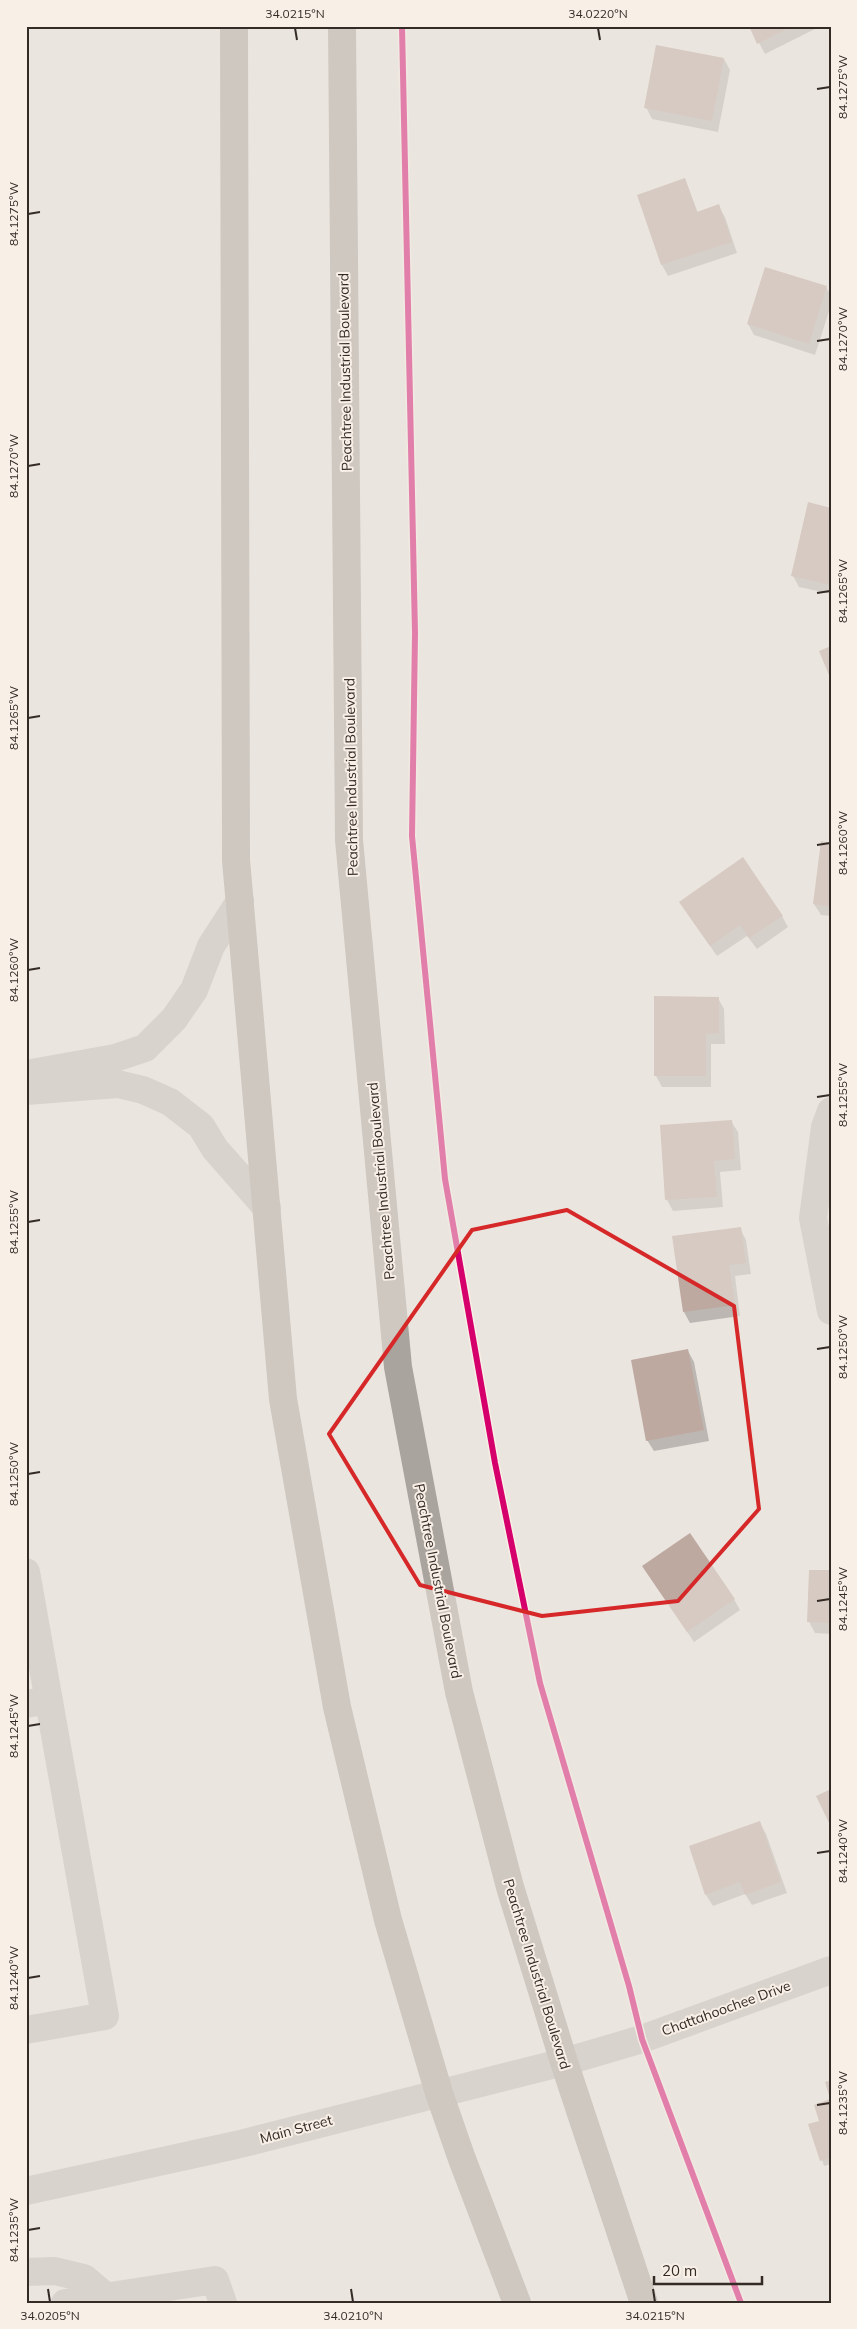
<svg xmlns="http://www.w3.org/2000/svg" width="857" height="2329" font-family="Mulish,sans-serif">
	<style>
		.shadow { fill: #0003 }
		.building { fill: #bea9a1 }
		.lines { fill: none; stroke-linecap: round; stroke-linejoin: round }
		.minor { stroke: #c3bdb8; stroke-width: 28 }
		.highway { stroke: #aaa49e; stroke-width: 28 }
		.cycleway-casing { stroke: #f8efe6; stroke-width: 9 }
		.cycleway { stroke: #d6006c; stroke-width: 6 }
		.marked { fill: none; stroke: #d62828; stroke-width: 4; stroke-linejoin: round }
		.ticks { fill: none; stroke: #342b27; stroke-width: 2 }
		.labels { text-anchor: middle; stroke-width: 4; stroke-linejoin: round; paint-order: stroke }
		.street-label { font-size: 14px; fill: #342b27; stroke: #f8efe6 }
		.neatline { fill: none; stroke: #342b27; stroke-width: 2 }
		.ticks-label { font-size: 12px; text-anchor: middle; fill: #342b27 }
	</style>
	<rect width="100%" height="100%" fill="#ebe5df"/>
	<path class="shadow" d="M750,26H821L765,54Z
		M724,59L730,70L718,132L652,119L646,107Z
		M685,179L698,213L718,206L725,217L737,253L668,276L662,265L639,195Z
		M826,287L831,295V305L815,355L754,335L748,324Z
		M831,509V594L799,587L793,576Z
		M831,844V916L821,915L814,904Z
		M687,913L782,916L788,927L757,949L747,936L717,956Z
		M718,998L724,1009L725,1044H711V1087H662L656,1076Z
		M731,1121L738,1132L741,1170L720,1172L723,1207L673,1211L667,1200Z
		M740,1228L746,1240L751,1274L735,1276L740,1316L690,1323L684,1312Z
		M688,1351L694,1362L709,1441L654,1451L647,1440Z
		M643,1567L734,1599L740,1610L694,1642Z
		M831,1572V1634L815,1633L809,1622Z
		M760,1823L766,1834L787,1893L752,1905L745,1894L713,1906L706,1895L690,1847Z
		M831,2100V2164L824,2166L810,2125L821,2121Z"/>
	<path class="building" d="M749,26H793L757,44Z
		M656,45L724,58L712,121L644,108Z
		M685,178L697,212L719,204L732,242L661,265L637,195Z
		M765,267L827,286L809,344L747,324Z
		M808,502L831,508V585L791,576Z
		M831,646V680L819,651Z
		M821,841L831,843V907L813,904Z
		M743,857L783,916L749,938L740,925L710,946L679,902Z
		M654,996L719,997V1033L706,1034V1076H654Z
		M732,1120L735,1159L714,1161L717,1197L665,1200L660,1125Z
		M741,1227L746,1263L729,1265L735,1305L683,1312L672,1236Z
		M688,1349L704,1430L646,1441L631,1360Z
		M690,1533L735,1599L687,1632L642,1566Z
		M809,1570H831V1623L807,1622Z
		M831,1789V1827L816,1796Z
		M760,1821L781,1882L745,1895L740,1882L705,1895L689,1846Z
		M831,2080V2158L820,2161L808,2124L819,2121L814,2105L830,2099L825,2082Z"/>
	<g class="lines">
		<path class="minor" d="M26,1074L115,1058L145,1048L174,1019L194,990L211,946L240,901
			M26,1091L118,1084L143,1090L170,1102L201,1126L215,1149L267,1208
			M831,1111L825,1127L813,1218L831,1311
			M26,1572L105,2016L26,2030
			M26,1704L49,1700
			M26,2191L236,2145L564,2062L642,2039L831,1970
			M26,2272L55,2271L84,2278L105,2296
			M65,2303L215,2280L223,2303"/>
		<path class="highway" d="M234,26L236,860L283,1399L337,1707L388,1920L439,2093L462,2159L517,2303
			M342,26L349,840L398,1367L459,1692L510,1887L564,2062L644,2303"/>
		<g class="cycleway-casing">
			<path id="cycleway" d="M402,26L415,633L412,836L445,1179L495,1463L540,1683L629,1986L642,2039L741,2303"/>
		</g>
		<use href="#cycleway" class="cycleway"/>
	</g>
	<path d="M0 0H857V2329H0ZM567,1210L734,1306L759,1509L678,1601L542,1616L420,1585L329,1434L472,1230Z" fill="#ebe5df" fill-opacity=".55" fill-rule="evenodd"/>
	<path class="marked" d="M567,1210L734,1306L759,1509L678,1601L542,1616L420,1585L329,1434L472,1230Z"/>
	<path class="ticks" d="M295,28L297,40M598,28L600,40M817,89L830,87M28,214L40,212M817,341L830,339M28,466L40,464M817,593L830,591M28,718L40,716M817,845L830,843M28,970L40,968M817,1097L830,1095M28,1222L40,1220M817,1349L830,1347M28,1474L40,1472M817,1601L830,1599M28,1726L40,1724M817,1853L830,1851M28,1978L40,1976M817,2105L830,2103M28,2230L40,2228M48,2289L50,2302M351,2289L353,2302M653,2289L655,2302"/>
	<g class="labels">
		<g class="street-label">
			<text transform="translate(345 372) rotate(-91)" y="5">Peachtree Industrial Boulevard</text>
			<text transform="translate(351 777) rotate(-91)" y="5">Peachtree Industrial Boulevard</text>
			<text transform="translate(381 1181) rotate(-95)" y="5">Peachtree Industrial Boulevard</text>
			<text transform="translate(438 1581) rotate(79)" y="5">Peachtree Industrial Boulevard</text>
			<text transform="translate(537 1974) rotate(73)" y="5">Peachtree Industrial Boulevard</text>
			<text transform="translate(726 2008) rotate(-20)" y="5">Chattahoochee Drive</text>
			<text transform="translate(296 2129) rotate(-15)" y="5">Main Street</text>
		</g>
	</g>
	<rect width="857" height="2329" fill="none" stroke="#f8efe6" stroke-width="55"/>
	<path d="M654 2276v8h108v-8" fill="none" stroke="#342b27" stroke-width="2.5"/>
	<text x="662" y="2276" font-size="15" fill="#342b27" stroke="#f8efe6" stroke-width="4" paint-order="stroke">20 m</text>
	<rect x="28" y="28" width="802" height="2274" class="neatline"/>
	<g class="ticks-label">
		<text x="295" y="18">34.0215°N</text>
		<text x="598" y="18">34.0220°N</text>
		<text transform="translate(843 87) rotate(-90)" y="4">84.1275°W</text>
		<text transform="translate(14 214) rotate(-90)" y="4">84.1275°W</text>
		<text transform="translate(843 339) rotate(-90)" y="4">84.1270°W</text>
		<text transform="translate(14 466) rotate(-90)" y="4">84.1270°W</text>
		<text transform="translate(843 591) rotate(-90)" y="4">84.1265°W</text>
		<text transform="translate(14 718) rotate(-90)" y="4">84.1265°W</text>
		<text transform="translate(843 843) rotate(-90)" y="4">84.1260°W</text>
		<text transform="translate(14 970) rotate(-90)" y="4">84.1260°W</text>
		<text transform="translate(843 1095) rotate(-90)" y="4">84.1255°W</text>
		<text transform="translate(14 1222) rotate(-90)" y="4">84.1255°W</text>
		<text transform="translate(843 1347) rotate(-90)" y="4">84.1250°W</text>
		<text transform="translate(14 1474) rotate(-90)" y="4">84.1250°W</text>
		<text transform="translate(843 1599) rotate(-90)" y="4">84.1245°W</text>
		<text transform="translate(14 1726) rotate(-90)" y="4">84.1245°W</text>
		<text transform="translate(843 1851) rotate(-90)" y="4">84.1240°W</text>
		<text transform="translate(14 1978) rotate(-90)" y="4">84.1240°W</text>
		<text transform="translate(843 2103) rotate(-90)" y="4">84.1235°W</text>
		<text transform="translate(14 2230) rotate(-90)" y="4">84.1235°W</text>
		<text x="50" y="2320">34.0205°N</text>
		<text x="353" y="2320">34.0210°N</text>
		<text x="655" y="2320">34.0215°N</text>
	</g>
</svg>
